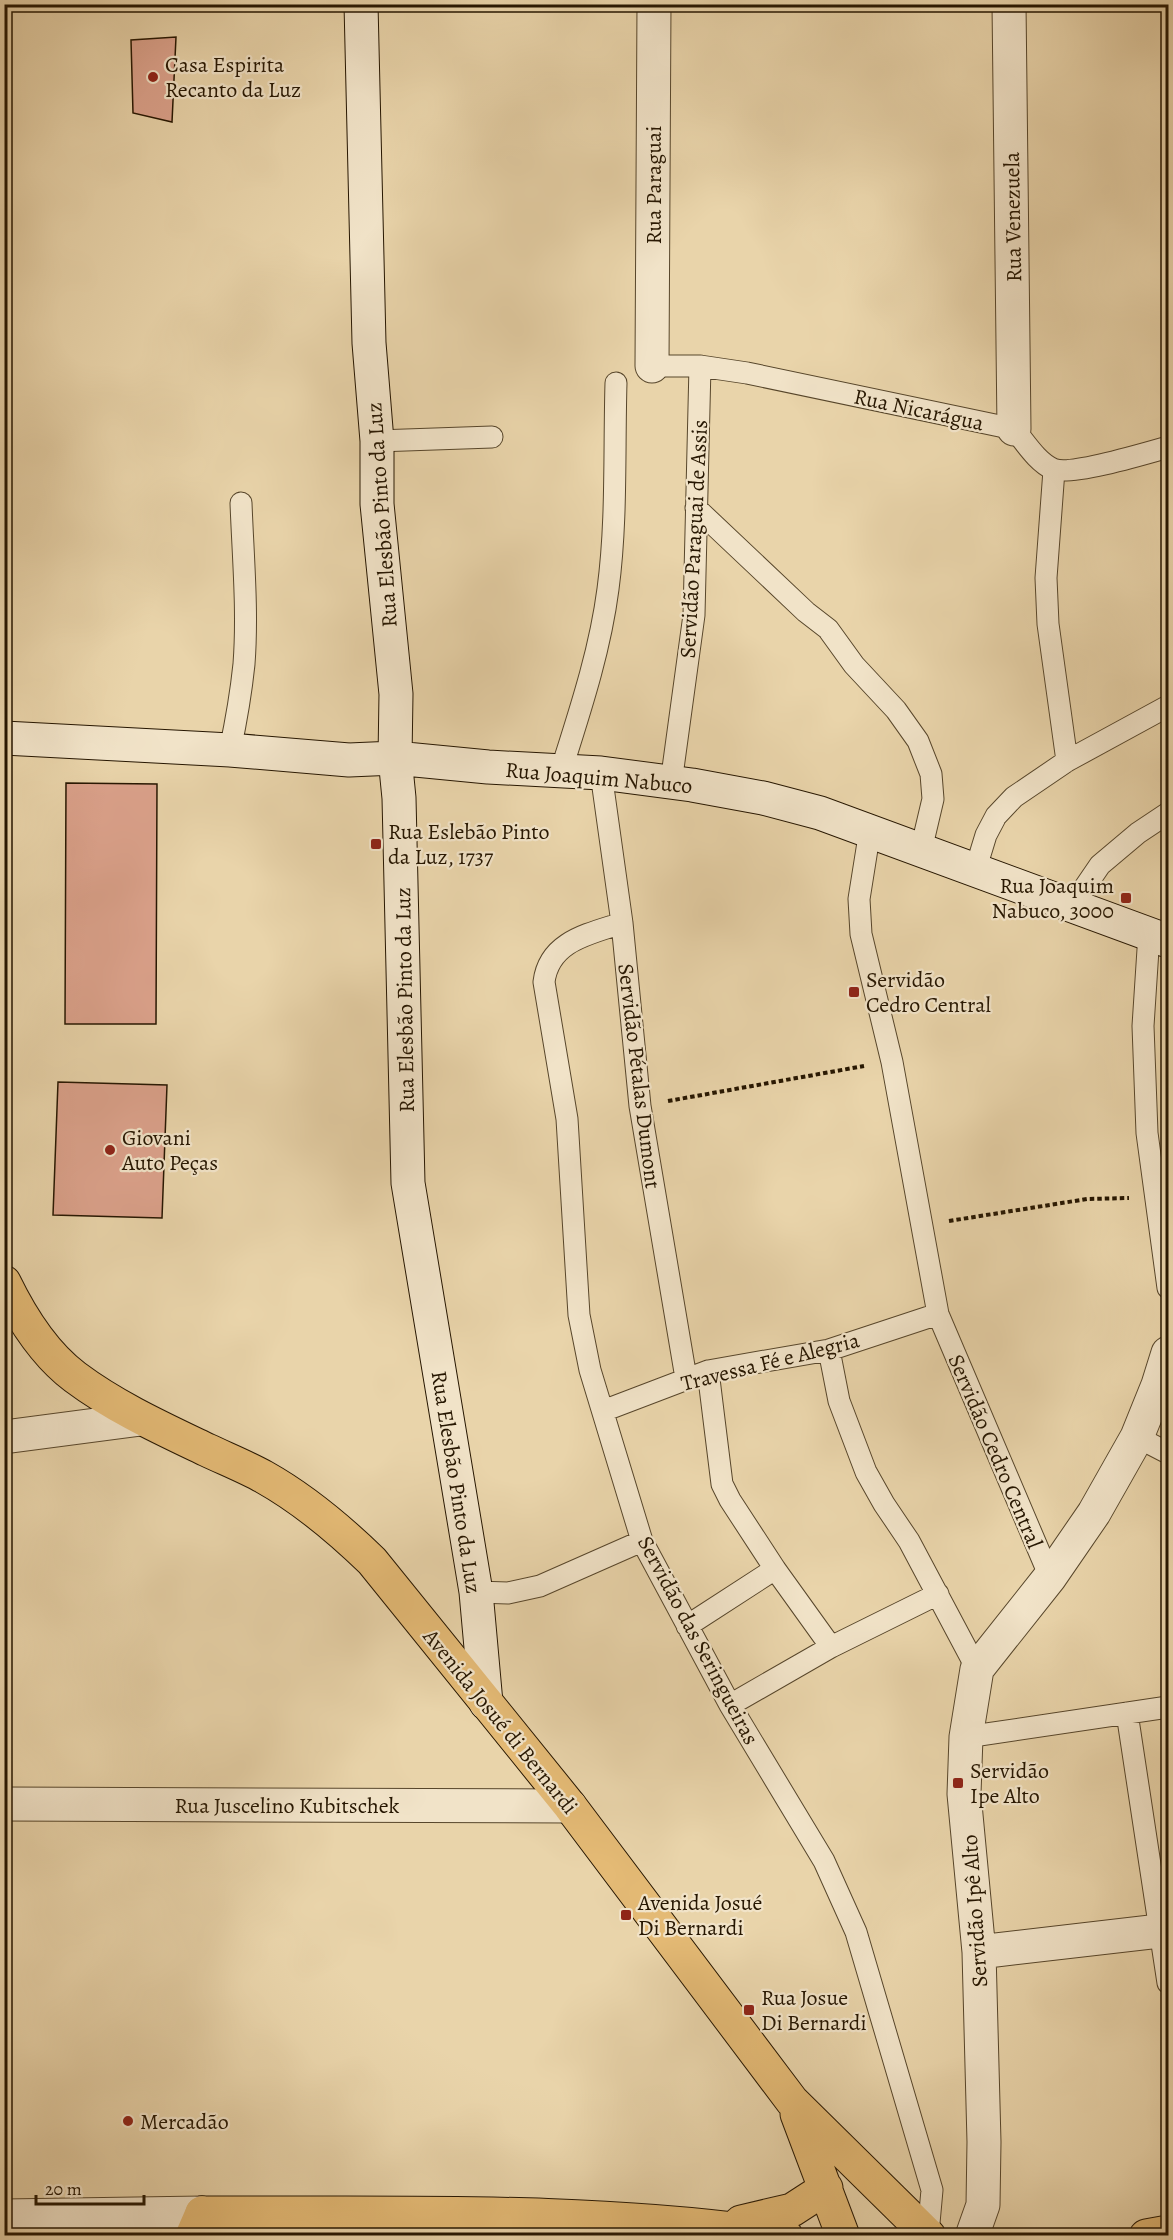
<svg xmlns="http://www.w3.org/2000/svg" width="1173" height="2240" font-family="Alegreya,serif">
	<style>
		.building { fill: #dca28c; stroke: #261601; stroke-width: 1.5 }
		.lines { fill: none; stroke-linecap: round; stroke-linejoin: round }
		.lane-casing { stroke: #57462b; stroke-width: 23 }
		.street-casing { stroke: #57462b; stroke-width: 35 }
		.secondary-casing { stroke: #261601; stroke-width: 35 }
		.primary-casing { stroke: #261601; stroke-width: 35 }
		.highway-casing { stroke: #261601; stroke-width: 35 }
		.path { stroke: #261601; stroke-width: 4; stroke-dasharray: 4.5 3; stroke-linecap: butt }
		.lane { stroke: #f1e3c8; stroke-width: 21 }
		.street { stroke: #f1e3c8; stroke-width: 33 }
		.secondary { stroke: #f1e3c8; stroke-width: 33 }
		.primary { stroke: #e4ba75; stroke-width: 33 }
		.highway { stroke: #e4ba75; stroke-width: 33 }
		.poi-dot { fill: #8f2418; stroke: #f1e3c8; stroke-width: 2 }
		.labels { text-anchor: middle; stroke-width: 4.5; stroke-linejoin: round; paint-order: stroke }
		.poi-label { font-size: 22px; fill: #261601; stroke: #f1e3c8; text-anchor: start }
		.street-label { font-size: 22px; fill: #261601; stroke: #f1e3c8 }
	</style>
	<rect width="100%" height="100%" fill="#e9d4aa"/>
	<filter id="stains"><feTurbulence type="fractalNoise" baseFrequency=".00333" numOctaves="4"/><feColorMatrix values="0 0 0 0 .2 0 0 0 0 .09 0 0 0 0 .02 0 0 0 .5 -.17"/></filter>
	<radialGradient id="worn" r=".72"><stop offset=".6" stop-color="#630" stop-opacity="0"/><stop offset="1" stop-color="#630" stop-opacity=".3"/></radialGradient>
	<path class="building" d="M176,37L172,122L133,113L131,40Z
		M66,783L157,784L156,1024H65Z
		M58,1082L167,1085L162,1218L53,1215Z"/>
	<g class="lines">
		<g class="lane-casing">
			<path id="lane" d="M652,366H700L747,373L1014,429C1025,442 1037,462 1053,469C1070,476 1147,453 1168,447
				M377,441L492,437
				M1054,470L1046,578L1048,624L1067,761
				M696,508L806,612L828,629L854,665L896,710L918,741L931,774L933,799L921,850
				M230,750C236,722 241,693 244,664C248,611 243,557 241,503
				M561,771C580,711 600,651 608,589C617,522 614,451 616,383
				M601,773L622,923L640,1106L686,1378
				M671,783L694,615L700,366
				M870,830L859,899L861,934L892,1062L938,1314L1050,1577
				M975,871L986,835L996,816L1014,797L1067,761L1168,706
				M1072,906L1100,865L1138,833L1168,813
				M622,923C589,934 549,941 544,982L567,1119L579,1315L590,1370L642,1541L730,1705L824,1861L856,1932L932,2190L928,2234
				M1149,934L1143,1026L1147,1133L1168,1288
				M829,1350L839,1401L866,1472L884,1504L909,1541L977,1669
				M708,1371L722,1484L730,1500L775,1569L831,1647
				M603,1411L708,1371L829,1350L938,1314
				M1137,1437L1168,1453
				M476,1592L508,1593L540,1586L642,1541
				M687,1626L775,1569
				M730,1705L831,1647L938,1594
				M1127,1713L1168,1983
				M966,1737L1168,1707"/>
		</g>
		<g class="street-casing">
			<path id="street" d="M1009,4L1014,429
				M652,366L654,4
				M4,1437L141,1419
				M4,1804L570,1806
				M979,1952L1168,1930
				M4,2216L202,2213
				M972,2236L983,2205L984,2142L979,1952L964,1794L966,1737L977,1669L1050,1577L1094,1513L1137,1437L1158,1385L1168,1353"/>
		</g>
		<g class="secondary-casing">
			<path id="secondary" d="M361,4L369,343L377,441V504L396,694L395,758L399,798L408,1183L476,1592L486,1703
				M4,738L230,750L349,760L395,758L488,767L601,773L692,785L763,798L820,813L1168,941"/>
		</g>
		<g class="primary-casing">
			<path id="primary" d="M4,1282C21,1317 43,1353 75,1377C115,1407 161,1428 207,1450C226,1459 246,1467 264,1477C305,1500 339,1529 372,1561L570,1806L792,2101L929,2236
				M797,2114L843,2236
				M202,2213C396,2214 593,2207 786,2236
				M741,2222L792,2210L826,2188
				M1146,2236L1168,2232"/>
		</g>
		<g class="highway-casing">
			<path id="highway" d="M192,2236L202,2213"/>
		</g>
		<path class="path" d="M668,1101L864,1066
			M949,1221L1087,1199L1129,1198"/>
		<use href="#lane" class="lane"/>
		<use href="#street" class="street"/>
		<use href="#secondary" class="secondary"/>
		<use href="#primary" class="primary"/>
		<use href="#highway" class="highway"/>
	</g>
	<g class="poi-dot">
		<circle cx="153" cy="77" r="6"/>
		<rect x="370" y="838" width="12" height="12" rx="3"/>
		<rect x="1120" y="892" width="12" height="12" rx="3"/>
		<rect x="848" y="986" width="12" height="12" rx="3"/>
		<circle cx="110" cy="1150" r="6"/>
		<rect x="952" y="1777" width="12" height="12" rx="3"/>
		<rect x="620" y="1909" width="12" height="12" rx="3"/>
		<rect x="743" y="2004" width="12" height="12" rx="3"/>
		<circle cx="128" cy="2121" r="6"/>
	</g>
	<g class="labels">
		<g class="poi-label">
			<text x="165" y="72">Casa Espirita<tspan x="165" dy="25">Recanto da Luz</tspan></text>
			<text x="388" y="839">Rua Eslebão Pinto<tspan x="388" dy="25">da Luz, 1737</tspan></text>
			<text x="1114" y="893" text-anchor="end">Rua Joaquim<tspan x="1114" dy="25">Nabuco, 3000</tspan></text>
			<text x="866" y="987">Servidão<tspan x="866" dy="25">Cedro Central</tspan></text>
			<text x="122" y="1145">Giovani<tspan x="122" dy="25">Auto Peças</tspan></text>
			<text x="970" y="1778">Servidão<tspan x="970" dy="25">Ipe Alto</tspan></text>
			<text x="638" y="1910">Avenida Josué<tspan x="638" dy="25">Di Bernardi</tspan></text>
			<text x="761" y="2005">Rua Josue<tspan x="761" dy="25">Di Bernardi</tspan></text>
			<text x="140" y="2129">Mercadão</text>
		</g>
		<g class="street-label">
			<text transform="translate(653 185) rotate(-90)" y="8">Rua Paraguai</text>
			<text transform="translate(1012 217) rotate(-91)" y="8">Rua Venezuela</text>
			<text transform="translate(919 409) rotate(12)" y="8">Rua Nicarágua</text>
			<text transform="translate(381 515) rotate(-94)" y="8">Rua Elesbão Pinto da Luz</text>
			<text transform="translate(693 539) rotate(-87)" y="8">Servidão Paraguai de Assis</text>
			<text transform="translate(599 777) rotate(5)" y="8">Rua Joaquim Nabuco</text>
			<text transform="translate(404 1000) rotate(-91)" y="8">Rua Elesbão Pinto da Luz</text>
			<text transform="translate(640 1076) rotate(83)" y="8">Servidão Pétalas Dumont</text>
			<text transform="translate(770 1361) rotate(-14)" y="8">Travessa Fé e Alegria</text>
			<text transform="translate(996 1451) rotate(67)" y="8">Servidão Cedro Central</text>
			<text transform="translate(457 1482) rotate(81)" y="8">Rua Elesbão Pinto da Luz</text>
			<text transform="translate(699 1640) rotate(62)" y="8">Servidão das Seringueiras</text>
			<text transform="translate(501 1721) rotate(51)" y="8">Avenida Josué di Bernardi</text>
			<text x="287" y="1813">Rua Juscelino Kubitschek</text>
			<text transform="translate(974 1911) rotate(-94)" y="8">Servidão Ipê Alto</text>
		</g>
	</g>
	<rect width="1173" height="2240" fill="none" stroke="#e9d4aa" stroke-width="24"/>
	<rect x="6" y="6" width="1161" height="2228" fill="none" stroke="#261601" stroke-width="3"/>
	<rect x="12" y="12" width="1149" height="2216" fill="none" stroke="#261601" stroke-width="1.5"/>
	<path d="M36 2195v9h108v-9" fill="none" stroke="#261601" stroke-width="3"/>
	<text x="45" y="2195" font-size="18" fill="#261601" stroke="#f1e3c8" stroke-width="4.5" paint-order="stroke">20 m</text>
	<rect width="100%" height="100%" filter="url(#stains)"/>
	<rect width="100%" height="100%" fill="url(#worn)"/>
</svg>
